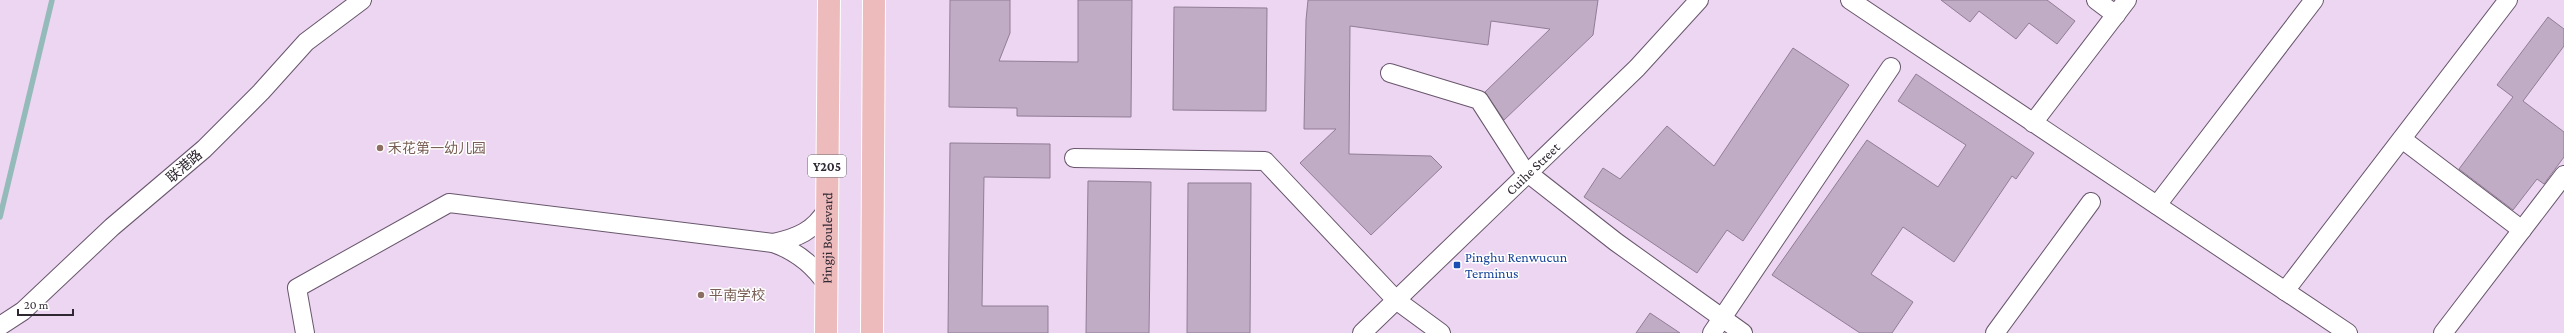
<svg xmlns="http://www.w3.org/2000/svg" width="2564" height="333" font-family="'Crimson Pro','Noto Sans SC',serif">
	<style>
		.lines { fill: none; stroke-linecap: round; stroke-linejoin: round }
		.stream { stroke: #94bab9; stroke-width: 5.5 }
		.building { fill: #c1acc6; stroke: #917d95 }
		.minor-casing { stroke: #69566d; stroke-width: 20 }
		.major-casing { stroke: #fff; stroke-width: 24 }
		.minor { stroke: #fff; stroke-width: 18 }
		.major { stroke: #eebbbc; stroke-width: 22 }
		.education-dot { fill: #8d6e63; stroke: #fff; stroke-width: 1.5 }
		.transit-dot { fill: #1a4fb4; stroke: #fff; stroke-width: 1.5 }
		.labels { text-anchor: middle; stroke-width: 3; stroke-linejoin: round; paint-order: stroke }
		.shield { fill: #fff; stroke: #6d686f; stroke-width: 1 }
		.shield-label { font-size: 13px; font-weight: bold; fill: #2f2731 }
		.education-label { font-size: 14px; fill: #785e54; stroke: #fff; text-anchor: start }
		.street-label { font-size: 14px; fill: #2f2731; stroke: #fff }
		.transit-label { font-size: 14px; fill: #164399; stroke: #fff; text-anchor: start }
	</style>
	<rect width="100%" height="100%" fill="#ecd6f1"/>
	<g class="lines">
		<path class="stream" d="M0,217L52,0"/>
	</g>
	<path class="building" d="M950,0H1010V33L999,61L1078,62V0H1132L1131,117L1017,116V108L949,107Z
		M1308,0H1598L1593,35L1504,120L1485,92L1550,29L1491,21L1488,45L1350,26L1349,154L1431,156L1442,167L1371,235L1300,163L1336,129H1304L1306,20Z
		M1941,0H2047L2075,21L2057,44L2029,23L2016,39L1979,11L1970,22Z
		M1174,7L1267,8L1266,111L1173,110Z
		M2548,17L2564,29V46L2523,101L2564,132V157L2544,184L2537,179L2513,210L2459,169L2513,97L2497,85Z
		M1793,48L1849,85L1743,241L1727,230L1697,273L1584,197L1603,168L1620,179L1667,126L1714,166Z
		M1916,74L2034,153L2016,179L2012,176L1954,262L1903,227L1871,274L1913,302L1892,333H1860L1772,275L1867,140L1938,187L1966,145L1898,101Z
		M950,143L1050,144V178L984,177L982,306H1048V333H948Z
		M1088,181L1151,182L1149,333H1086Z
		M1188,183H1251L1250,333H1187Z
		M1650,313L1680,333H1636Z"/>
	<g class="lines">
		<g class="minor-casing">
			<g id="minor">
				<path d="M1850,0L2348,333"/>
				<path d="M2096,0L2116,15"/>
				<path d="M1390,73L1479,100L1524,170L1616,242L1743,333"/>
				<path d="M2033,123L2127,0"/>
				<path d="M2402,139L2522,230"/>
				<path d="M1074,158L1265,161L1396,300L1441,333"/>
				<path d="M2157,205L2314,0"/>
				<path d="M773,243C797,238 814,231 827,209"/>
				<path d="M2285,291L2508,0"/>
				<path d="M0,326L23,311L112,227L204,149L261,92L306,42L362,0"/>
				<path d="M305,333L297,288L449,203L773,243C796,251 813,264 827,285"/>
				<path id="s1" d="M1362,333L1637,68L1699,0"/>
				<path d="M1712,333L1891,67"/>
				<path d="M1995,333L2091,202"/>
				<path d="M2443,333L2564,175"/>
			</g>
		</g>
		<g class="major-casing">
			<g id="major">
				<path id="s2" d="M826,333L829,0"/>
				<path d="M872,333L874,0"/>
			</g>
		</g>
		<use href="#minor" class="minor"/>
		<use href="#major" class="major"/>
	</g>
	<g class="education-dot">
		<circle cx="380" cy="148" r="4"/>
		<circle cx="701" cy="295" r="4"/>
	</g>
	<rect class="transit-dot" x="1453" y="261" width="8" height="8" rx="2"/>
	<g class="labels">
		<rect class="shield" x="808" y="155" width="38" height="22" rx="3"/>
		<g class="shield-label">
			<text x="827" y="171">Y205</text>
		</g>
		<g class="education-label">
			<text x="388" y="153">禾花第一幼儿园</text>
			<text x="709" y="300">平南学校</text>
		</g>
		<g class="street-label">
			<text transform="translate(184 166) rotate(-41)" y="5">联港路</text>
			<text dy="5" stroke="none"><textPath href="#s1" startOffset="237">Cuihe Street</textPath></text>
			<text dy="5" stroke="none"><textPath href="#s2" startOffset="95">Pingji Boulevard</textPath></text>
		</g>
		<g class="transit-label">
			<text x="1465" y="262">Pinghu Renwucun<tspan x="1465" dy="16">Terminus</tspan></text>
		</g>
	</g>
	<path d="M18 309v6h55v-6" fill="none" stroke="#2f2731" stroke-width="2"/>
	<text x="24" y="309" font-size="12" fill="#2f2731" stroke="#ffffff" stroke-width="3" paint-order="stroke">20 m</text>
</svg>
